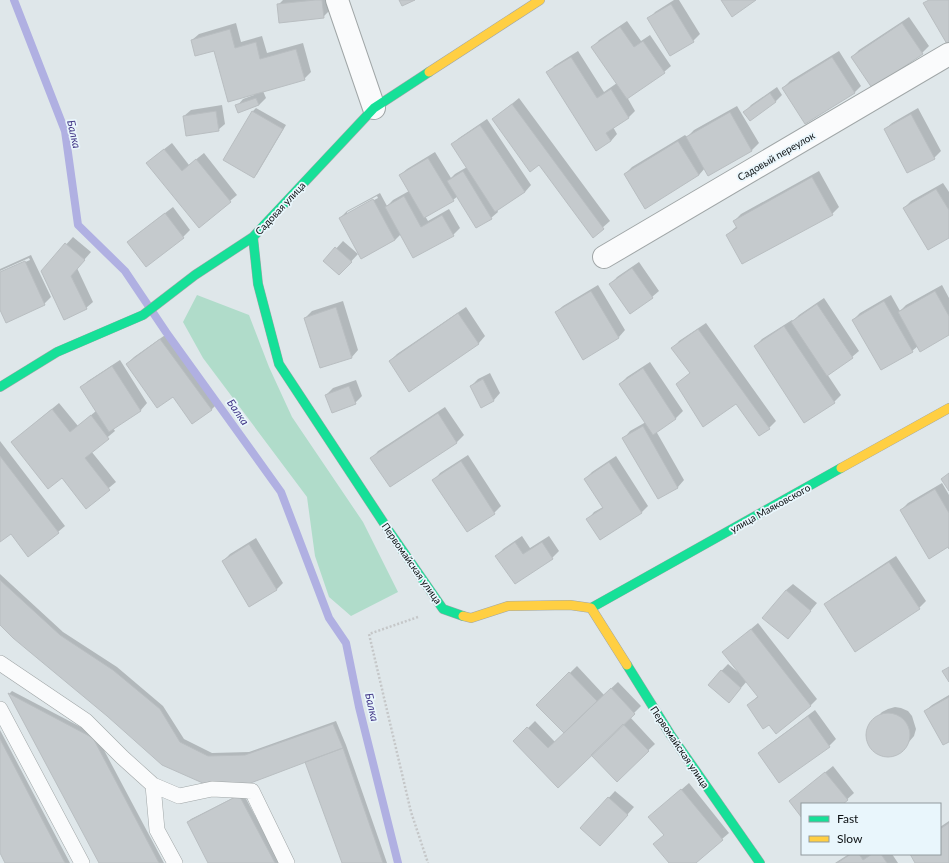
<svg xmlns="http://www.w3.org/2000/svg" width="949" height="863" font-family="Lato,sans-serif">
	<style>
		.green { fill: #b0dcca }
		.shadow { fill: #0003; fill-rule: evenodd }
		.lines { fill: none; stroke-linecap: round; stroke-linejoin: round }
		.stream { stroke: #b0b0e2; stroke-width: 8 }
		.building { fill: #c5cacd; stroke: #b9bec1 }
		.lane-casing { stroke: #a0a6a7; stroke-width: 16 }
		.street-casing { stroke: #a0a6a7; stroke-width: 24 }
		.fast-casing { stroke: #a0a6a7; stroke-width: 10 }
		.slow-casing { stroke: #a0a6a7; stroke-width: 10 }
		.path { stroke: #c5c7c8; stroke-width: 2.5; stroke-dasharray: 2 2; stroke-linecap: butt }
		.lane { stroke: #fafbfc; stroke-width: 15 }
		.street { stroke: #fafbfc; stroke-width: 22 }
		.fast { stroke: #16e098; stroke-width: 9 }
		.slow { stroke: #ffcf43; stroke-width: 9 }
		.labels { text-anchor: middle; stroke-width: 3.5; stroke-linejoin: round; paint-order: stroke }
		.street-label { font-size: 10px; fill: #0c1012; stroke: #e9f6fc }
		.water-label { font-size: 11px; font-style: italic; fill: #413586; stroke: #e9f6fc }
	</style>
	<rect width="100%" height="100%" fill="#dfe7ea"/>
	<path class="green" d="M197,295L249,315L269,367L292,417L363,522L398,592L351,616L329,597L315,556L307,497L203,358L183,322Z"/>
	<path class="shadow" d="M283,0H329L330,10L323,17L278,5Z
		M674,0H679L700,34L693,41L649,19L655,12Z
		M909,17L929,46L922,53L852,57L859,50Z
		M627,21L641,41L650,35L671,66L664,72L627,97L635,111L629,117L613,127L617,134L611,141L548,73L554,66L578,51L604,92L617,83L593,47L599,40Z
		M236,23L241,42L262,36L267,53L303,43L311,72L304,79L263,91L266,98L259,105L237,106L243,99L254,95V93L215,50L192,40L199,34Z
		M839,51L861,86L854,93L783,88L790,81Z
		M777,87L782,95L776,101L750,120L745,112L751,105Z
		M519,98L610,221L593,236L539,163L493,119Z
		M222,105L225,124L218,130L184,116L191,110Z
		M737,106L759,143L752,150L709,174L705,168L699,175L625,174L632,167L685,135L687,137L694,130Z
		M256,108L286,125L257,174L254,177L224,160L253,111Z
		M918,108L941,151L934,158L885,129L892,123Z
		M487,119L531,185L525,192L497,210L498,212L491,218L458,196L453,200L425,216L428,221L449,209L460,228L453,235L414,257L401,234L395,240L362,258L340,218L347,211L380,193L387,206L393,200L409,191L400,175L407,169L435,152L451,178L455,174L467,167L452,145L459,138ZM377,196L378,198L347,214V212Z
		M172,143L189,165L204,153L237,195L199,227L154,157Z
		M819,171L839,207L832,214L727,235L737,226L734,221L741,214Z
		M943,183L949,192V237L904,208L911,201Z
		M173,207L190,230L183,237L146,266L128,242L135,236Z
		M73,237L91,252L77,268L93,302L86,308L42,271Z
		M343,241L358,254L346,267L325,261Z
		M31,255L51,297L44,304L0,307V273L30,260L29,258L0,271V269Z
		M639,262L659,291L652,297L611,284L617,277Z
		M598,285L625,330L619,337L556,312L563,306Z
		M942,285L949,298V334L918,346L912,351L853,320L860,313L891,295L900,311L906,305Z
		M824,298L859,351L852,357L827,374L841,395L834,402L755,346L762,339L792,320L793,321L799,315Z
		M343,301L358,350L352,357L305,318L312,311Z
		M466,307L485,336L479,343L410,390L390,361L397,354Z
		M706,323L776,421L769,428L736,403L677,384L691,372L673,348L679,341Z
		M168,333L218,403L211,410L173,395L127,364L134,357Z
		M120,360L147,403L141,410L113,428L115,431L91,451L116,482L86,507L62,477L12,442L59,403L78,426L96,411L82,387L88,381Z
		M650,362L683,411L676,418L656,431L684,480L678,487L658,498L624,438L630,431L646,422L620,384L627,377Z
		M490,373L500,393L494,400L482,407L471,386L478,379Z
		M356,380L362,396L355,403L326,395L333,388Z
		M445,407L464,435L457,442L390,486L372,458L378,451Z
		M0,441L65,526L58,532L11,533L0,540Z
		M468,455L501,506L494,513L434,480L440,473Z
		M616,456L648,506L642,512L601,539L588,519L594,512L603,507L585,479L592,472Z
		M942,483L949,495V547L901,510L908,503Z
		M522,536L530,548L549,536L559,551L552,558L515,583L497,556L503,549Z
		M256,538L283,583L276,590L223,561L230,554Z
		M896,556L926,601L919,608L855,650L826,604L832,598Z
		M0,574L63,632L117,667L163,706L184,739L212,753L249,752L336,721L346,745L387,863H343L305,760L248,783L108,715L0,624Z
		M793,584L817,603L788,638L786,590Z
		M758,623L817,699L810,706L769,723L748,705L758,696L747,681L735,695L709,684L728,664L740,674L724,652Z
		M577,666L604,695L618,682L641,706L630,717L655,744L617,780L591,753L558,786L515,741L535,721L555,742L565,733L537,705Z
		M12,691L96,735L164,863H100L9,694Z
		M949,695V740L925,711L932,705Z
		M895,707L901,708L908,711L912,716L916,729L914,736L903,749L898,754L892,756H885L878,754L873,750L869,744L867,737V731L870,724L882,712L888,709Z
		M815,710L836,739L829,746L759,753L766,747Z
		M0,730L70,863H7L0,851Z
		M833,766L854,793L842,804H802V816L790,801Z
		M689,783L729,833L694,863H670L665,835L650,817Z
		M615,791L634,807L607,838L581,828Z
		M243,793L280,863H209L188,822L191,819Z
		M949,821V863H917L911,854H940V827Z
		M849,854H892L898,863H835Z"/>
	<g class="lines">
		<path class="stream" d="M14,0L65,131L78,225L125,271L166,332L281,492L329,618L346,643L359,707L398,863"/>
	</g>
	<path class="building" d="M315,0H322L324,18L279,23L277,4Z
		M399,0H415L402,6Z
		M721,0H756L732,17Z
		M929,0H949V43L947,44L923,3Z
		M671,4L694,42L670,56L647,18Z
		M902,23L923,54L872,88L851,57Z
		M620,27L634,47L643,41L665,73L627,99L591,47Z
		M230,29L235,48L256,42L260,59L296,49L305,80L228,102L214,51L195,56L191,40Z
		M571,57L597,98L611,89L629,118L606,133L611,141L596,151L546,72Z
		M832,57L855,93L805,124L782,88Z
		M770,93L776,102L750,121L743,112Z
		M256,98L259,105L238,113L235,105Z
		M512,104L604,229L593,238L539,165L530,172L492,119Z
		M216,111L219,131L186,136L183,116Z
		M252,111L283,129L254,178L223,160Z
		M730,112L752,151L708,176L686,137Z
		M911,114L935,159L907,173L884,129Z
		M480,125L525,192L495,212L451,144Z
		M678,141L699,175L645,209L624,174Z
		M164,149L182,171L196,159L231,202L199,228L146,163Z
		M428,158L454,201L424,218L399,175Z
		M463,171L492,219L476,228L447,181Z
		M812,177L833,215L742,264L726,235L737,228L733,221Z
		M936,189L949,210V238L928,250L903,208Z
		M404,196L421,227L442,215L454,236L413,258L385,207Z
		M373,199L395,240L361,259L339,218Z
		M165,213L184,238L146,267L127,242Z
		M65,243L85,260L71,276L87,309L64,320L41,271Z
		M335,247L352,262L339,275L323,261Z
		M25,261L45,305L6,323L0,310V272Z
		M632,268L653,298L630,314L609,284Z
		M591,291L619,338L583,360L555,312Z
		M935,291L949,316V335L920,352L898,312Z
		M884,301L913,352L881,370L852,320Z
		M817,304L853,358L827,376L791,322Z
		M336,307L352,358L320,368L304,318Z
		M458,313L479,344L409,392L389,361Z
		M784,326L835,403L804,423L754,346Z
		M698,329L770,429L759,436L736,404L703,427L676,384L690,373L671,348Z
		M160,339L212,410L192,424L173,397L157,408L126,364Z
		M112,366L141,411L109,432L80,387Z
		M643,368L676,419L653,435L619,384Z
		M483,379L494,401L481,408L470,386Z
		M349,386L356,404L332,413L325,395Z
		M52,409L70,432L91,415L109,439L85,458L110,490L86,509L62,478L48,489L11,442Z
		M438,413L457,443L390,487L370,458Z
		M643,426L678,488L658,499L622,438Z
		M0,456L59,533L28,557L11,534L0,542Z
		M461,461L495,514L467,532L432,480Z
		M609,462L642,513L600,540L586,519L603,508L584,479Z
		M949,473V491L941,479Z
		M935,489L949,513V549L948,547L929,559L900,510Z
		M515,542L523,554L542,542L553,559L515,584L495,556Z
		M249,544L277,590L249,607L222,561Z
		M889,562L920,609L855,652L824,604Z
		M0,580L60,635L113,670L160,709L180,742L208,756L245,755L333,724L343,748L248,784H205L162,765L107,716L13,638L0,625Z
		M786,590L811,611L788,639L762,618Z
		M751,629L811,706L776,734L769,725L763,729L747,705L758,697L722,652Z
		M949,667V682L942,671Z
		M721,670L741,688L729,703L708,685Z
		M569,672L597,701L564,733L536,705Z
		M611,688L635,714L558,788L513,741L527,727L548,748Z
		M8,693L93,738L159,863H99Z
		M949,697V742L943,745L924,711Z
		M866 735a22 22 0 1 1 44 0a22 22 0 1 1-44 0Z
		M808,716L830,747L779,783L758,753Z
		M623,724L649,751L617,782L591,755Z
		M0,739L65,863H5L0,853Z
		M343,748L383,863H342L305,762Z
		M825,772L848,800L843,804H802V818L789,801Z
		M681,789L723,840L696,863H669L653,844L664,835L648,817Z
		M239,795L275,863H208L187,822Z
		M608,797L628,815L600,846L580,828Z
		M949,823V863H915L910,854H940V829Z
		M851,854H859L863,860L872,854H881L887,863H837Z"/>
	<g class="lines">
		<g class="lane-casing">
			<path id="lane" d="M0,663L86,721L122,757L153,785L179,796L212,789L252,791L287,863
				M0,709L82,863
				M153,785L157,830L175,863"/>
		</g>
		<g class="street-casing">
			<path id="street" d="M337,0L374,108
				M604,257L949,54"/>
		</g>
		<g class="fast-casing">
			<path id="fast" d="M253,237L258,284L279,364L389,531L443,609L463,616
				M0,387L57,352L143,315L195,275L253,237L374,108L429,72
				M591,608L841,468
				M627,665L670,734L760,863"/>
		</g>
		<g class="slow-casing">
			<path id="slow" d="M429,72L540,0
				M841,468L949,408
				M463,616L471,618L508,606L570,605L591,608L627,665"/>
		</g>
		<path class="path" d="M418,617L369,634L411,812L428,863"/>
		<use href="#lane" class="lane"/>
		<use href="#street" class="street"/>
		<use href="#fast" class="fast"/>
		<use href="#slow" class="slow"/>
	</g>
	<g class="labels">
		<g class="street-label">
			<text transform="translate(776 156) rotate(-30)" y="4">Садовый переулок</text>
			<text transform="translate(280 208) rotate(-47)" y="4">Садовая улица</text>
			<text transform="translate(770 508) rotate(-29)" y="4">улица Маяковского</text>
			<text transform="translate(412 563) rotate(55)" y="4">Первомайская улица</text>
			<text transform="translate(680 747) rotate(56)" y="4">Первомайская улица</text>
		</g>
		<g class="water-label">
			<text transform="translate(74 134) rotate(77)" y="4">Балка</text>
			<text transform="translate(238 412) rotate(55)" y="4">Балка</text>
			<text transform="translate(372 707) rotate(77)" y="4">Балка</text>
		</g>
	</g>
	<rect x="801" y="803" width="140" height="52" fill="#e9f6fc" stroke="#919a9e"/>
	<rect x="809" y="816" width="20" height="6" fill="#16e098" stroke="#919a9e"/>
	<text x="837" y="823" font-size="12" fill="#0c1012">Fast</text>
	<rect x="809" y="836" width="20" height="6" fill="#ffcf43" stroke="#919a9e"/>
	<text x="837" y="843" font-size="12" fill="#0c1012">Slow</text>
</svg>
